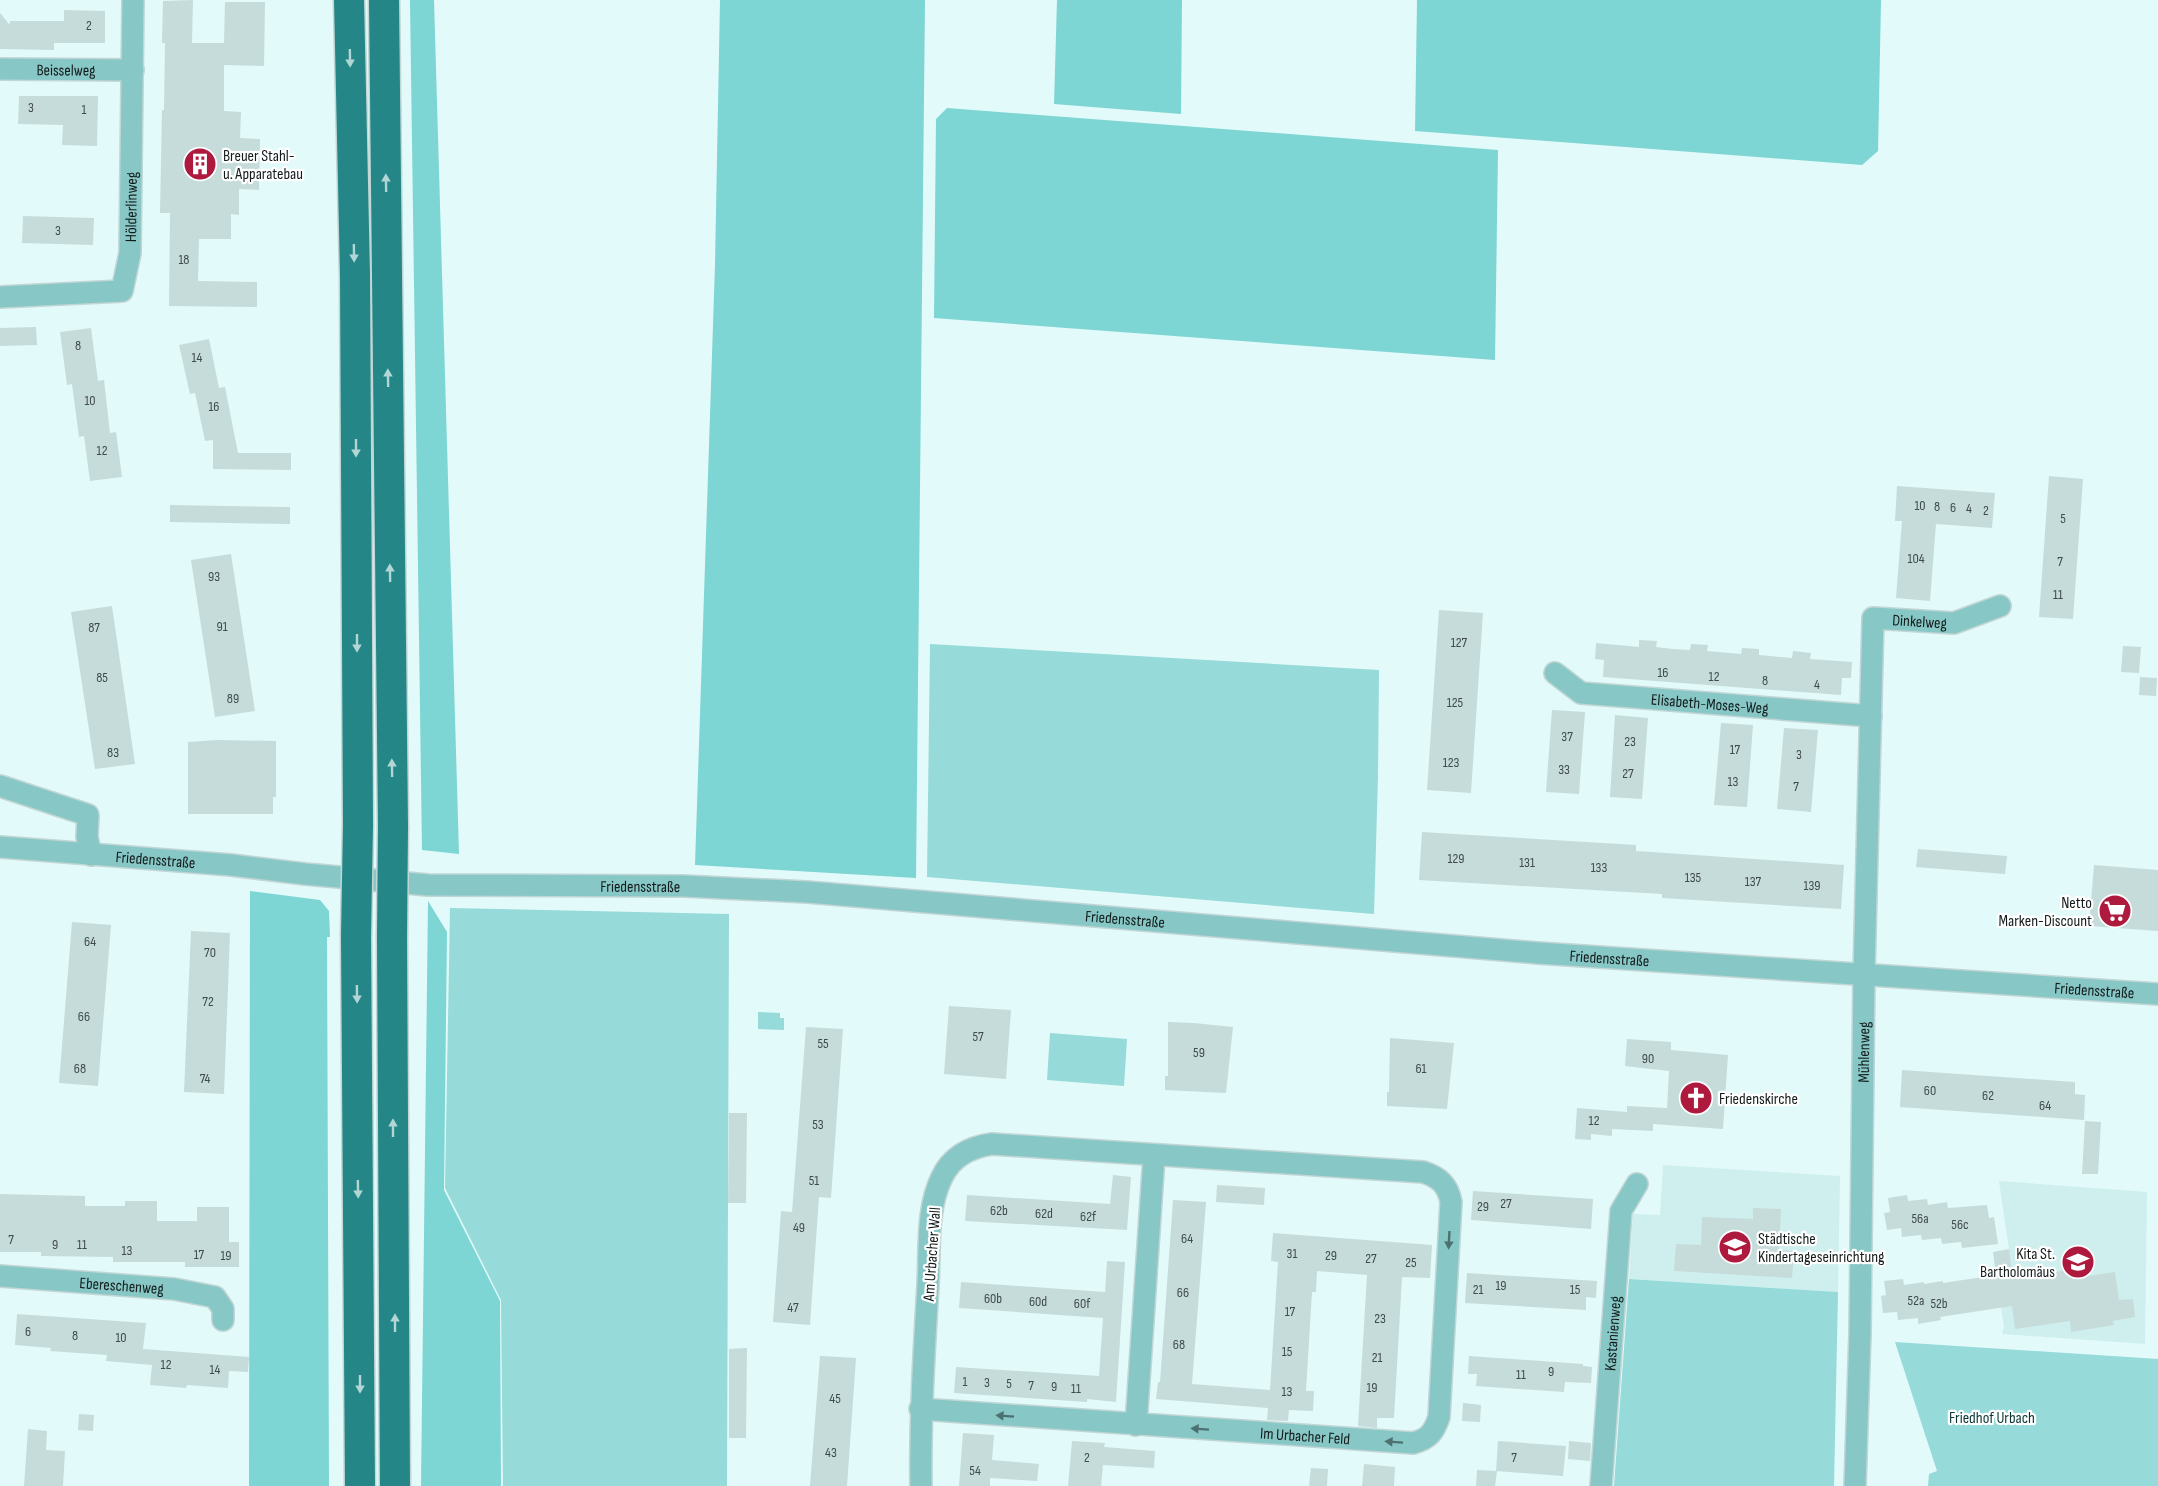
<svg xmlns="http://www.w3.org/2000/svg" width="2158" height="1486" font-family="'Sofia Sans Condensed',sans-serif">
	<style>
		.built { fill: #ceefee }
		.green { fill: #96dad9 }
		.forest { fill: #7dd5d4 }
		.building { fill: #c5dcdb }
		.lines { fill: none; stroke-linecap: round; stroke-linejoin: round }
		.minor-casing { stroke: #c1d6d5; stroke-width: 24 }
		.highway-casing { stroke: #c1d6d5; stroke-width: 33 }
		.minor { stroke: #87c7c6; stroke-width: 21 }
		.highway { stroke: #248686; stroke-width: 30 }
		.highway-bridge-casing { stroke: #c1d6d5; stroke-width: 33; stroke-linecap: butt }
		.highway-bridge { stroke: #248686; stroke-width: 30 }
		.oneway { fill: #b2d5d5 }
		.oneway2 { fill: #4d7170 }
		.labels { text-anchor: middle; stroke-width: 4.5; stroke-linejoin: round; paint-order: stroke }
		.number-label { font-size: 14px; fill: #404b4b }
		.street-label { font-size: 16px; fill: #131b1b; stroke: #fff }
		.poi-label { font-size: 16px; fill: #131b1b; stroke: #fff; text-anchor: start }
		.park-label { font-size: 16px; fill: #093535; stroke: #fff }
	</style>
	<rect width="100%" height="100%" fill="#e2faf9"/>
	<path class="built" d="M1663,1165L1840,1176L1838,1292L1629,1279L1633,1214L1660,1215Z
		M1999,1181L2147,1192L2145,1344L2002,1334L2004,1327L2001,1307L2017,1305Z"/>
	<path class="green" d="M930,644L1379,670L1378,776L1374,914L927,877Z
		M450,908L729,914L727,1486H503L501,1300L445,1188Z
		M758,1012L780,1013V1018H784V1030L758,1029Z
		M1050,1033L1127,1039L1124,1086L1047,1080Z
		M1629,1279L1838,1292L1834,1486H1614Z
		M1895,1342L2158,1359V1486H1928L1929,1474L1937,1471Z"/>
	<path class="forest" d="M410,0H434L459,854L422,850Z
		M720,0H925L916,878L695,865L715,265Z
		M1057,0H1182L1181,114L1054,104Z
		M1417,0H1881L1878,151L1862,165L1415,131Z
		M947,108L1498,150L1495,360L934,318L936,119Z
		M250,891L320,900L329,911L330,937H327L329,1486H249Z
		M428,901L447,932L444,1190L500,1301L501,1486H421Z"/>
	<path class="building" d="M193,0L192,43H224L225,2H265L264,66L224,65V111L241,112L240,138L260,139L259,190L239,189V215L231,214V239H199L198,281L257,282V307L169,306L170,213H160L162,110H164L165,43H162L163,1Z
		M64,10L105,11V43H54V50L0,49V13L10,25V21H64Z
		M19,96H98L97,146L62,145L63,125L18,124Z
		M23,216L94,218L93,245L22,243Z
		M36,327L37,345L0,346V328Z
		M91,328L98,381L104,380L110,433L116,432L122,477L90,481L84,436L79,437L72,384L67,385L60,332Z
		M209,339L219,388L225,387L238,453H291V470L213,469V440L205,441L195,393L190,394L179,345Z
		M2049,476L2083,479L2073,619L2039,617Z
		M1897,486L1995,493L1992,528L1936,524L1930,601L1896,598L1902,521H1895Z
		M170,505L290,507V524L170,522Z
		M231,554L255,711L215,717L191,560Z
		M112,606L135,764L95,769L71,612Z
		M1439,610L1483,613L1471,793L1427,790Z
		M1639,640L1657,641L1656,647L1673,649L1690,650L1691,644L1708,645L1707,651L1741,654L1742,648L1759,649V655L1792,658L1793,651L1811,653L1810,659L1852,662L1851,678H1842L1841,695L1603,677L1604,660L1595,659L1596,643L1639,647Z
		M2123,646L2141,647L2139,673L2121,672Z
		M2140,677L2157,678L2156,696L2139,695Z
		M1552,710L1585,712L1579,794L1546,792Z
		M1615,715L1648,718L1642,799L1610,797Z
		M1721,723L1753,725L1747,807L1714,805Z
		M1784,728L1818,730L1811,812L1777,809Z
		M218,740L276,741V797H273V814H188V742Z
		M1422,832L1636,845V851L1844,865L1841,909L1662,898V894L1419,880Z
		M1918,849L2007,856L2005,874L1916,867Z
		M2094,865L2158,870V931L2089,926Z
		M72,922L111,925L98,1086L59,1083Z
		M191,931L230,933L224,1094L184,1092Z
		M949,1006L1011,1010L1006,1079L944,1074Z
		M1168,1022L1194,1023L1233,1027L1226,1093L1165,1090V1076H1168Z
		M806,1027L843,1029L831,1198L819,1197L810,1325L773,1322L781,1211L792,1212Z
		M1390,1038L1454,1043L1447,1109L1387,1106V1092H1389Z
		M1627,1039L1671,1042V1050L1728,1055L1723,1129L1653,1124V1131L1612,1129V1136L1591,1134V1140L1575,1139L1577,1108L1627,1112V1106L1667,1108L1669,1071L1625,1066Z
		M1902,1070L2075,1082V1094L2085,1095L2084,1120L1900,1107Z
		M729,1113H747L746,1203H728Z
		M2085,1121L2101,1122L2098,1174H2082Z
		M1113,1175L1131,1177L1127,1230L965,1221L967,1195L1110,1204Z
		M1217,1185L1265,1188L1264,1205L1216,1202Z
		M1473,1191L1593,1199L1591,1229L1471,1220Z
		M0,1194L85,1196V1206H125V1201H157V1221H197V1207H229V1242H239V1267H185V1262H113V1257L41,1256V1252H0Z
		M1907,1195L1908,1201L1927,1199L1928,1205L1947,1202L1948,1208L1987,1205L1989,1218L1994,1217L1998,1244L1962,1248L1961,1242L1942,1244L1941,1238L1922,1240L1921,1235L1902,1237L1901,1228L1887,1230L1884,1213L1890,1212L1888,1198Z
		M1173,1200L1206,1202L1192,1384L1270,1390L1278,1262L1271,1261L1273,1233L1432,1245L1430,1278L1402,1277L1394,1418H1377V1428L1358,1426L1367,1275L1317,1271L1316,1292H1312L1306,1391H1314L1313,1411L1289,1410L1288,1421L1267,1420L1268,1408L1156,1399L1158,1382H1160Z
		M1753,1208L1781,1209L1779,1250L1794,1251L1792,1278L1674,1271L1676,1244L1701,1245L1702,1217L1753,1219Z
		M2009,1249L2013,1278L2073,1269L2075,1278L2115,1272L2119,1300L2133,1299L2135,1317L2113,1321L2114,1325L2071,1332L2070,1321L2015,1329L2012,1306L1940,1317L1941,1320L1918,1324V1318L1898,1320L1897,1312L1883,1313L1881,1296L1886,1295L1884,1281L1903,1279L1904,1285L1924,1282V1284L1943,1281V1283L1996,1275L1993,1252Z
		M1107,1261L1125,1262L1116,1402L1087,1399V1402L954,1393L956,1367L1099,1376L1103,1318L959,1308L961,1282L1105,1292Z
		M1467,1273L1597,1281L1596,1298L1586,1297V1310L1465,1303Z
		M17,1314L146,1323L143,1349L249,1357L248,1372L229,1371L228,1388L187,1385L186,1388L150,1385L152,1365L106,1361L107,1355L50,1351L51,1348L15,1345Z
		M747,1348L746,1438H729V1349Z
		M820,1356L856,1358L847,1486H810Z
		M1469,1356L1583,1364V1366L1592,1367L1591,1383L1565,1382L1564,1392L1476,1386L1477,1374H1468Z
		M1463,1403L1481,1405L1480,1422L1462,1421Z
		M79,1414L94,1415L93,1431L78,1430Z
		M28,1429L47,1431L46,1450L65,1451L63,1486H24Z
		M963,1433L994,1435L992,1460L1039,1464L1037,1481L990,1478V1486H959Z
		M1072,1441L1105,1443L1104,1447L1155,1451L1154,1468L1103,1465L1101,1486H1068Z
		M1498,1441L1566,1446L1563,1476L1496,1471Z
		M1569,1441L1591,1443L1590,1461L1568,1459Z
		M1364,1464L1395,1467L1394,1486H1362Z
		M1311,1468L1328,1469L1327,1486H1309Z
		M1477,1470L1497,1471L1495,1486H1476Z"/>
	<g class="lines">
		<g class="minor-casing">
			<g id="minor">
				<path id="s1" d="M0,69L133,70"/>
				<path id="s2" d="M0,297L122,291L130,253L133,0"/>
				<path id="s3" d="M1555,673L1581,693L1871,716"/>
				<path d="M0,786L88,815L87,837L91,855"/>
				<path id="s4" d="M0,847L231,865L305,874L428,885L683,886L807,892L1538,953L2158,994"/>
				<path id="s5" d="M0,1276L174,1289L215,1297L223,1309V1320"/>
				<path id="s6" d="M920,1409L1343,1438L1413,1443C1429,1439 1434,1432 1439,1417L1451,1202C1448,1185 1439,1177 1423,1172L992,1144C970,1147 952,1156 942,1177C926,1209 930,1250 928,1285C924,1352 920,1419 921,1486"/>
				<path d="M1136,1425L1154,1156"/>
				<path id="s7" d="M1601,1486L1621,1211L1637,1184"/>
				<path id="s8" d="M1855,1486L1860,1333L1864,974L1873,618L1954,623L2000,606"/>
			</g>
		</g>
		<g class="highway-casing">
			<path id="highway" d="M349,0L355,275L358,825
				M384,0L393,826
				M356,936L360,1486
				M392,937L395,1486"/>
		</g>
		<use href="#minor" class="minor"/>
		<use href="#highway" class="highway"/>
		<g class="highway-bridge-casing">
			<path id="highway-bridge" d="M356,936L358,825
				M392,937L393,826"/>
		</g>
		<use href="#highway-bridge" class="highway-bridge"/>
	</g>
	<defs><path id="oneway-solid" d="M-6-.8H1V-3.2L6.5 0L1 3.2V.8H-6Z" transform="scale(1.5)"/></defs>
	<g class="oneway">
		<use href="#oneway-solid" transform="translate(350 58) rotate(89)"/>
		<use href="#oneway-solid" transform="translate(386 183) rotate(-91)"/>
		<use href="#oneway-solid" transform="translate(354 253) rotate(89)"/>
		<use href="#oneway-solid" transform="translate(388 378) rotate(-91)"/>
		<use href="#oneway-solid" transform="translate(356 448) rotate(90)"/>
		<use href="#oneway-solid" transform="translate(390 573) rotate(-91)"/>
		<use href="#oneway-solid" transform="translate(357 643) rotate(90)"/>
		<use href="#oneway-solid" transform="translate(392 768) rotate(-91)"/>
		<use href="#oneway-solid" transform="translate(357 994) rotate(89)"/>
		<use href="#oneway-solid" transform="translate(393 1128) rotate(-90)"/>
		<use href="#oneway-solid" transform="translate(358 1189) rotate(89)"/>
		<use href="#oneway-solid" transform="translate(395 1323) rotate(-90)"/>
		<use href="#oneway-solid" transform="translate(360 1384) rotate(90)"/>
	</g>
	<g class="oneway2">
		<use href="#oneway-solid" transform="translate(1449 1240) rotate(93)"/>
		<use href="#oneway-solid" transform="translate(1005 1416) rotate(-176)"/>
		<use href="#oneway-solid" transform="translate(1200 1429) rotate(-176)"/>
		<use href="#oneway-solid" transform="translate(1394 1442) rotate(-176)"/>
	</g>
	<defs>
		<g id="building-disc" transform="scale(1.725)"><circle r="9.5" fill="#ae1a3e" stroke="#fff"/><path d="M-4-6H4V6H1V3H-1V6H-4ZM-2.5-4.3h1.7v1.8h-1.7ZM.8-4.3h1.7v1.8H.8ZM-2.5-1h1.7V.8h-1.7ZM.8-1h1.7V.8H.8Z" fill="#fff"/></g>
		<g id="supermarket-disc" transform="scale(1.725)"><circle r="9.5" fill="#ae1a3e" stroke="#fff"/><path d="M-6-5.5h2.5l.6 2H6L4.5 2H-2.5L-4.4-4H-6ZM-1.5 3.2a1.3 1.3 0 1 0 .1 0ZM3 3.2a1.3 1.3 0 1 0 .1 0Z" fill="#fff"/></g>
		<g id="church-disc" transform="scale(1.725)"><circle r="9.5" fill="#ae1a3e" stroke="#fff"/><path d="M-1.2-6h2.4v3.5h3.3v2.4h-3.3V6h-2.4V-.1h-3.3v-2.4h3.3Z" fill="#fff"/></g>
		<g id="school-disc" transform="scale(1.725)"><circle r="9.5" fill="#ae1a3e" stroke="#fff"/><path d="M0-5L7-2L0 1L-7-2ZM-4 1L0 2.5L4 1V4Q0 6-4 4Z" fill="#fff"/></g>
	</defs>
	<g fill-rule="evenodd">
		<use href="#building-disc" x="200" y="164"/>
		<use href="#supermarket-disc" x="2115" y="911"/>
		<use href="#church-disc" x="1696" y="1098"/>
		<use href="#school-disc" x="1735" y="1247"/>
		<use href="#school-disc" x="2078" y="1262"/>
	</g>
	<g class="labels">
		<g class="number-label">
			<text x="89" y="30">2</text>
			<text x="31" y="112">3</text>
			<text x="84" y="114">1</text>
			<text x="58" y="235">3</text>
			<text x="184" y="264">18</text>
			<text x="78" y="350">8</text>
			<text x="197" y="362">14</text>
			<text x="90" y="405">10</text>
			<text x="214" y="411">16</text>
			<text x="102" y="455">12</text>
			<text x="1920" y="510">10</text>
			<text x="1937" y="511">8</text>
			<text x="1953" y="512">6</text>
			<text x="1969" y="513">4</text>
			<text x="1986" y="515">2</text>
			<text x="2063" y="523">5</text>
			<text x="1916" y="563">104</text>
			<text x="2060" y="566">7</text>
			<text x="214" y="581">93</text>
			<text x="2058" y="599">11</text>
			<text x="222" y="631">91</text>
			<text x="94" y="632">87</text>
			<text x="1459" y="647">127</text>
			<text x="1663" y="677">16</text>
			<text x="1714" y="681">12</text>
			<text x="102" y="682">85</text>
			<text x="1765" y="685">8</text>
			<text x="1817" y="689">4</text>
			<text x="233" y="703">89</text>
			<text x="1455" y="707">125</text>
			<text x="1567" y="741">37</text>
			<text x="1630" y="746">23</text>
			<text x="1735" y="754">17</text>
			<text x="113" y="757">83</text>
			<text x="1799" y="759">3</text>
			<text x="1451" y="767">123</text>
			<text x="1564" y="774">33</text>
			<text x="1628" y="778">27</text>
			<text x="1733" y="786">13</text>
			<text x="1796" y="791">7</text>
			<text x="1456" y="863">129</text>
			<text x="1527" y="867">131</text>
			<text x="1599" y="872">133</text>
			<text x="1693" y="882">135</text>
			<text x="1753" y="886">137</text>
			<text x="1812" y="890">139</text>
			<text x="90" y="946">64</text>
			<text x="210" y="957">70</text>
			<text x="208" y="1006">72</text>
			<text x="84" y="1021">66</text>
			<text x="978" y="1041">57</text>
			<text x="823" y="1048">55</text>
			<text x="1199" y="1057">59</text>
			<text x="1648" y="1063">90</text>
			<text x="80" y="1073">68</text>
			<text x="1421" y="1073">61</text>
			<text x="205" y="1083">74</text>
			<text x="1930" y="1095">60</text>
			<text x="1988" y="1100">62</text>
			<text x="2045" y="1110">64</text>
			<text x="1594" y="1125">12</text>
			<text x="818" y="1129">53</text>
			<text x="814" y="1185">51</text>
			<text x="1506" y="1208">27</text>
			<text x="1483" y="1211">29</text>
			<text x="999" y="1215">62b</text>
			<text x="1044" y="1218">62d</text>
			<text x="1088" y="1221">62f</text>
			<text x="1920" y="1223">56a</text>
			<text x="1960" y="1229">56c</text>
			<text x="799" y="1232">49</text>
			<text x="1187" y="1243">64</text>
			<text x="11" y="1244">7</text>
			<text x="55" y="1249">9</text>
			<text x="82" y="1249">11</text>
			<text x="127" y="1255">13</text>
			<text x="1292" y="1258">31</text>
			<text x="199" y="1259">17</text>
			<text x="226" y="1260">19</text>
			<text x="1331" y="1260">29</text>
			<text x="1371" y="1263">27</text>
			<text x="1411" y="1267">25</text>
			<text x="1501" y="1290">19</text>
			<text x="1478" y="1294">21</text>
			<text x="1575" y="1294">15</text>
			<text x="1183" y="1297">66</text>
			<text x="993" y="1303">60b</text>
			<text x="1916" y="1305">52a</text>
			<text x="1038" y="1306">60d</text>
			<text x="1082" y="1308">60f</text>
			<text x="1939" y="1308">52b</text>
			<text x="793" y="1312">47</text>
			<text x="1290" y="1316">17</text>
			<text x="1380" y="1323">23</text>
			<text x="28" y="1336">6</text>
			<text x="75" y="1340">8</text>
			<text x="121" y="1342">10</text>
			<text x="1179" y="1349">68</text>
			<text x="1287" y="1356">15</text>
			<text x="1377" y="1362">21</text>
			<text x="166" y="1369">12</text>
			<text x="215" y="1374">14</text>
			<text x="1551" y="1376">9</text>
			<text x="1521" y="1379">11</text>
			<text x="965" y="1386">1</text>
			<text x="987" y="1387">3</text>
			<text x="1009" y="1388">5</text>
			<text x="1031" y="1390">7</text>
			<text x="1054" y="1391">9</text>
			<text x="1372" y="1392">19</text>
			<text x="1076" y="1393">11</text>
			<text x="1287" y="1396">13</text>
			<text x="835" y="1403">45</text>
			<text x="831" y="1457">43</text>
			<text x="1087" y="1462">2</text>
			<text x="1514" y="1462">7</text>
			<text x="975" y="1475">54</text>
		</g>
		<g class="street-label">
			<text dy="6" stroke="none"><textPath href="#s1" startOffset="66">Beisselweg</textPath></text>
			<text dy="6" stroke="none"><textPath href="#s2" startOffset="207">Hölderlinweg</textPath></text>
			<text dy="6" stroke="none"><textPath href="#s8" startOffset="915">Dinkelweg</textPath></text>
			<text dy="6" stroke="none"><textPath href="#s3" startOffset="162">Elisabeth-Moses-Weg</textPath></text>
			<text dy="6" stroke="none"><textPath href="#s4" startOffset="156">Friedensstraße</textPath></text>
			<text dy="6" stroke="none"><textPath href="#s4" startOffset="642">Friedensstraße</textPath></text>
			<text dy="6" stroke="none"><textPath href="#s4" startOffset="1128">Friedensstraße</textPath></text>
			<text dy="6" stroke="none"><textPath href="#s4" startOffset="1614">Friedensstraße</textPath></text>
			<text dy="6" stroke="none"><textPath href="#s4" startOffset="2100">Friedensstraße</textPath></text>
			<text dy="6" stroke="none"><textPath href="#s8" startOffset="434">Mühlenweg</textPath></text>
			<text transform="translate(931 1254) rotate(-86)" y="6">Am Urbacher Wall</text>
			<text dy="6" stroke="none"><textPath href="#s5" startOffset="122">Ebereschenweg</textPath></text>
			<text dy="6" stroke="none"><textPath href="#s7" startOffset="153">Kastanienweg</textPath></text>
			<text dy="6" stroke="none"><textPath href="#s6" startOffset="386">Im Urbacher Feld</textPath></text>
		</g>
		<g class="poi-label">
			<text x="223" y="161">Breuer Stahl-<tspan x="223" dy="18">u. Apparatebau</tspan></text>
			<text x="2092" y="908" text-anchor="end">Netto<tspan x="2092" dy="18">Marken-Discount</tspan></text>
			<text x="1719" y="1104">Friedenskirche</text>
			<text x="1758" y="1244">Städtische<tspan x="1758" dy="18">Kindertageseinrichtung</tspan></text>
			<text x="2055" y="1259" text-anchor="end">Kita St.<tspan x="2055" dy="18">Bartholomäus</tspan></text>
		</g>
		<g class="park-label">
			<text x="1992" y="1423">Friedhof Urbach</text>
		</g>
	</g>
</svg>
